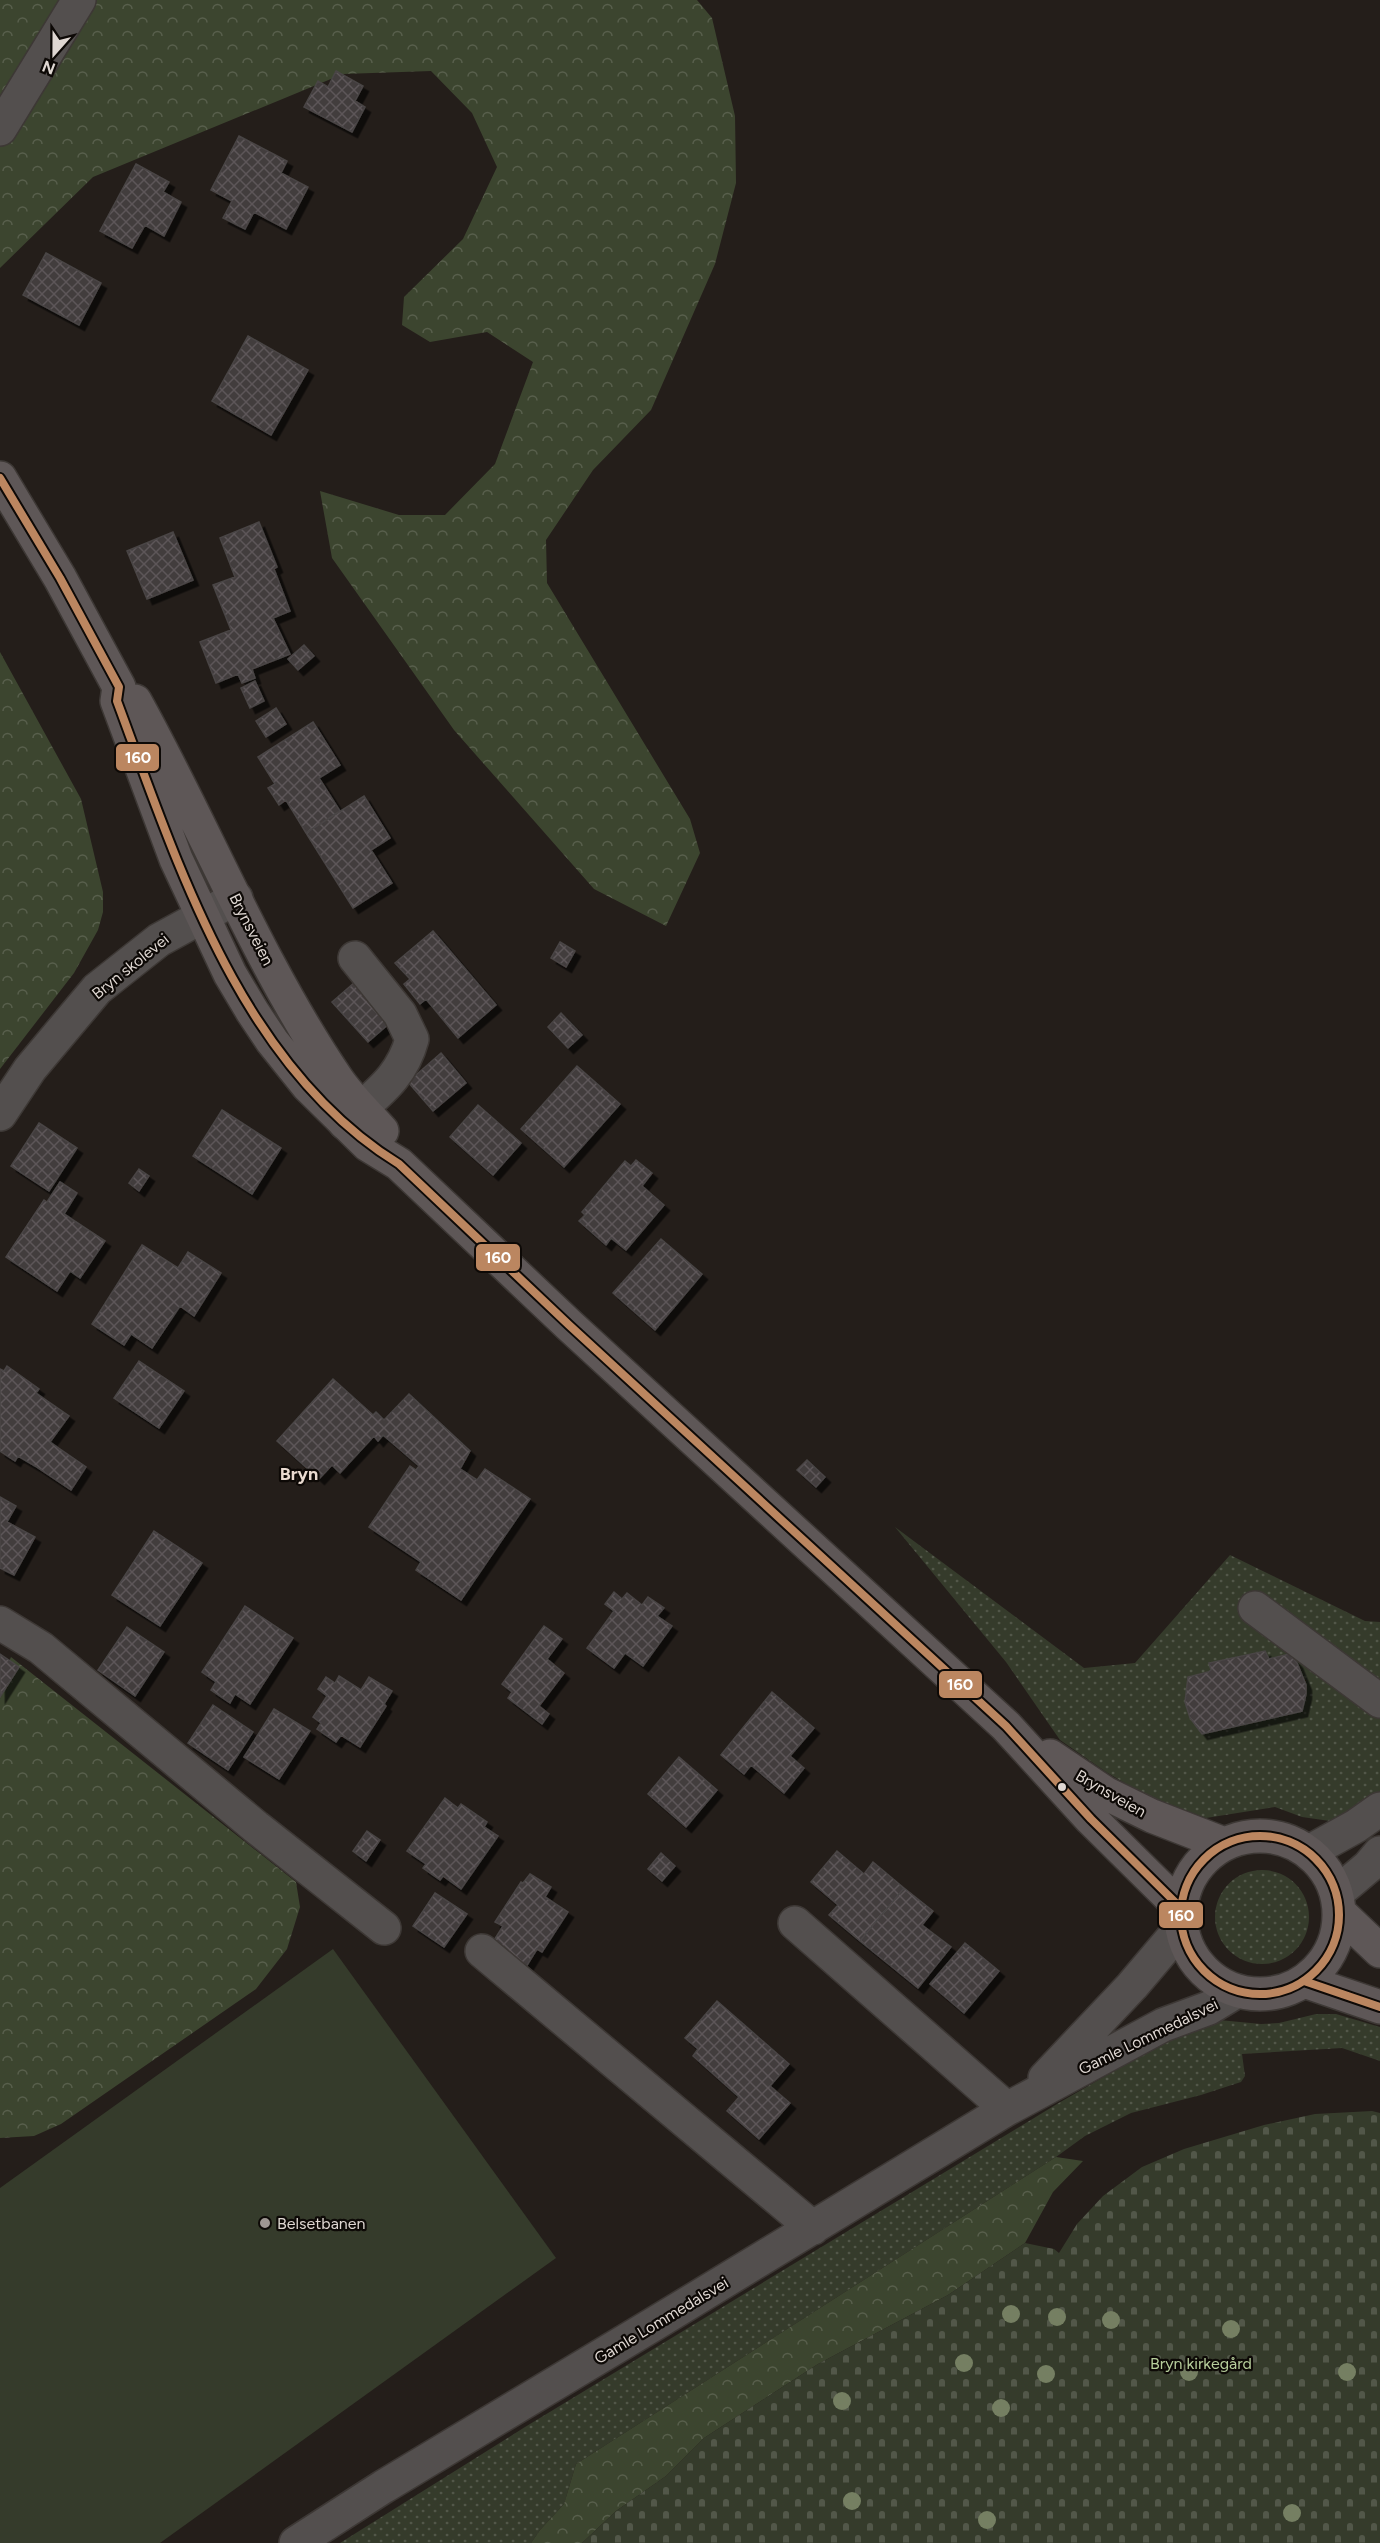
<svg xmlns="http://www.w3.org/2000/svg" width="1380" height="2543" font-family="Figtree,sans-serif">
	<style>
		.grass { fill: url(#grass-dots) }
		.forest { fill: url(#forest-crowns) }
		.cemetery { fill: url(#cemetery-stones) }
		.garden { fill: #353b2b }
		.building { fill: url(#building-cross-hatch); stroke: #494545; stroke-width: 1.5; filter: url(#shadow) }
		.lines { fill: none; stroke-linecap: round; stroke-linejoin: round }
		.minor-casing { stroke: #3d3835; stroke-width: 36 }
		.major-casing { stroke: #3d3835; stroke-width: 36 }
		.minor { stroke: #534f4e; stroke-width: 33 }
		.major { stroke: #5e5757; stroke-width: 33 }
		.bus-1-casing { stroke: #0d0906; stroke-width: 12 }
		.bus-1 { stroke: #bb8660; stroke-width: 8 }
		.tree { fill: #757f62 }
		.bus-dot { fill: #dfd7d2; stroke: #0d0906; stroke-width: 2 }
		.poi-dot { fill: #9e9692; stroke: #0d0906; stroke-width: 2 }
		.labels { text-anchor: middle; stroke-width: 4.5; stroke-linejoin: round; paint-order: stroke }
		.street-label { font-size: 16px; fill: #dfd7d2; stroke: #0d0906 }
		.poi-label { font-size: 16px; fill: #dfd7d2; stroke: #0d0906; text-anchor: start }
		.park-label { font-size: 16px; fill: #b7ce9c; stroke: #0d0906 }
		.neighbourhood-label { font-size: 18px; font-weight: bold; fill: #eadbd1; stroke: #0d0906 }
		.line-badge { stroke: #0d0906; stroke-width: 2 }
		.badge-label { font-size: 16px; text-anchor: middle; font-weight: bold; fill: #fff }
	</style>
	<defs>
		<pattern id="grass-dots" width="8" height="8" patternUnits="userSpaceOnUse" patternTransform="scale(1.5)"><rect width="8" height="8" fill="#353b2b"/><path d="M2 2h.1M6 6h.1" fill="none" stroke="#525749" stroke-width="1.8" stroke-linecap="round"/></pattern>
		<pattern id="forest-crowns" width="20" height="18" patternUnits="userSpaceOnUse" patternTransform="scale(1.5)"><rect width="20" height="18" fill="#3c452f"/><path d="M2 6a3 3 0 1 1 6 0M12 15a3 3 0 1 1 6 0" fill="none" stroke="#585f4c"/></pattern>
		<pattern id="cemetery-stones" width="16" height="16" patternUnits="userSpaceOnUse" patternTransform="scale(1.5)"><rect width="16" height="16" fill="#353b2b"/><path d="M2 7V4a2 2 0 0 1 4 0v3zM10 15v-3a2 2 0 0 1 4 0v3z" fill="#525749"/></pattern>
		<pattern id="building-cross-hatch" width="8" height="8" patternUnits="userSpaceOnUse" patternTransform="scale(1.5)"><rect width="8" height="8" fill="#423c3e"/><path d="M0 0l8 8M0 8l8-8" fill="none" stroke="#5d5759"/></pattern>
		<filter id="shadow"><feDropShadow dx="5.5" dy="5.5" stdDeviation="0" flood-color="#0009"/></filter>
	</defs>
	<rect width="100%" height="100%" fill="#241e1a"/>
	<path class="grass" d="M895,1527L1084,1668L1135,1663L1230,1555L1365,1621L1380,1622V1791L1366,1802L1330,1821L1302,1817L1275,1807L1206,1818L1145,1795L1106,1772L1060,1740L1006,1662Z
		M1215 1917a47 47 0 1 1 94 0a47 47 0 1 1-94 0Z
		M1316,2014H1336L1380,2027V2061L1342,2048L1242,2054L1245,2076L1241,2082L1201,2095L1131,2113L1085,2136L1056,2157L576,2464L564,2504L540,2530L531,2543H340L525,2427L1057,2104L1193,2025L1219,2020L1261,2024L1279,2023Z"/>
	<path class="forest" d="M0,0H697L712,18L735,116L736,183L715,264L651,410L593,470L546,540L547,583L690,819L700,853L666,926L594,889L454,730L332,558L320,491L399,515H445L495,464L533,362L487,332L430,342L402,325L404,297L463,239L497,167L472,113L431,71L343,74L93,177L0,268Z
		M0,652L81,799L103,892V912L98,930L74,973L0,1069Z
		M11,1657L296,1882L300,1907L287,1949L256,1989L61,2124L34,2136L0,2138V1682Z
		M1056,2157L1083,2161L1053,2192L1025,2243L948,2295L818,2364L704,2438L666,2476L616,2511L582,2543H531L540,2530L564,2504L576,2464Z"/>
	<path class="cemetery" d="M1372,2111L1380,2113V2543H582L616,2511L666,2476L704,2438L818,2364L948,2295L1025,2243L1054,2249L1059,2253L1077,2224L1103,2196L1142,2167L1184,2149L1264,2125L1315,2114Z"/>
	<path class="garden" d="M333,1949L556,2258L160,2543H0V2188Z"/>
	<path class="building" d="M336,71L363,86L355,101L365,107L352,132L304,107L318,81L328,87Z
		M239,136L287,161L281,173L308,187L286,229L254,212L245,229L223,218L232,201L211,190Z
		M136,164L169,182L163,192L181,202L164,236L145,225L132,248L100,231Z
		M46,253L101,283L79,325L23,295Z
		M248,336L308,370L271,435L212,401Z
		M259,522L277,567L274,569L290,611L273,618L290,654L252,669L255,678L242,683L238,674L216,683L200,642L231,630L213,585L235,577L220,538Z
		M173,532L193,580L147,599L127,551Z
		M304,645L314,656L298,670L288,659Z
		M255,681L264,701L250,708L241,688Z
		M276,708L286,724L266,737L256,721Z
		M313,722L340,765L319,778L340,811L306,833L286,800L279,805L268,788L275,784L258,757Z
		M364,796L390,838L371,850L392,883L353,908L306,833Z
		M433,931L496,1005L458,1038L426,999L420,1004L404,984L410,979L395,963Z
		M560,942L575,951L566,967L551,958Z
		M355,982L391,1022L368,1042L332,1002Z
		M561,1013L582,1035L568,1048L548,1027Z
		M441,1053L466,1083L433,1111L408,1082Z
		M577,1066L620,1104L564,1167L521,1129Z
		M478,1105L521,1143L493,1175L450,1137Z
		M222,1110L281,1148L252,1194L193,1156Z
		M39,1123L77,1148L49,1191L11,1166Z
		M636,1160L652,1173L642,1186L664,1205L626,1250L611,1238L606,1245L579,1221L585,1215L582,1212L625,1161L631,1166Z
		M139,1169L149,1176L139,1191L129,1183Z
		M60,1182L77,1193L64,1214L105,1241L80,1278L70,1271L57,1291L6,1257L44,1200L47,1202Z
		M661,1239L702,1274L655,1330L613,1293Z
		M142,1245L178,1268L188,1252L221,1273L194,1316L180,1306L152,1348L131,1334L124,1345L92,1324Z
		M139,1361L184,1391L159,1428L114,1398Z
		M7,1366L39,1389L36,1393L69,1416L50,1442L86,1467L71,1490L35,1466L18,1456L15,1461L0,1451V1369L4,1371Z
		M333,1379L373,1415L376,1412L384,1420L409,1394L470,1451L460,1469L477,1480L485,1469L530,1499L461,1600L416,1570L421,1562L369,1527L410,1466L416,1470L419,1466L383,1435L378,1441L374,1436L340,1473L332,1465L319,1479L277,1441Z
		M807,1460L825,1477L816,1487L797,1470Z
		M0,1497L16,1506L7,1522L35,1537L14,1575L0,1568Z
		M154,1531L202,1563L160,1626L112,1595Z
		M614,1592L622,1599L627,1593L642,1605L648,1597L664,1608L657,1616L672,1626L643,1666L625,1653L614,1668L587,1648L614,1611L605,1604Z
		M245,1606L293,1638L250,1704L235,1694L230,1703L211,1690L216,1682L202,1672Z
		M544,1626L562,1639L547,1659L564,1673L539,1706L549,1714L542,1724L508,1698L512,1692L502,1684Z
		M127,1627L164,1652L135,1696L98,1670Z
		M1265,1651L1269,1659L1289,1654L1297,1663L1306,1685V1694L1302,1711L1202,1734L1190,1718L1185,1702L1188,1677L1208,1672L1211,1670L1209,1663Z
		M0,1654L19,1667L0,1697Z
		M339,1676L361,1690L369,1677L392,1691L384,1704L386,1706L360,1747L341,1735L336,1742L317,1729L321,1723L313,1717L327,1696L318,1689L326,1677L335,1683Z
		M772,1692L814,1728L790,1756L804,1768L784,1793L751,1765L744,1774L721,1755Z
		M213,1705L253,1732L228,1770L188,1743Z
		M274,1709L310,1731L279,1779L244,1757Z
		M679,1757L717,1790L686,1827L648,1794Z
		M445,1798L458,1808L461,1804L487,1822L484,1827L498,1836L461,1889L443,1876L440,1880L423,1868L426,1864L407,1851Z
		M367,1831L380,1840L366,1861L353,1851Z
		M837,1851L864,1874L873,1862L904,1888L860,1941L829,1915L838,1905L811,1882Z
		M661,1853L675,1866L662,1881L648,1869Z
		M530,1874L551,1887L545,1897L568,1912L542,1952L537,1949L526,1967L491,1945L503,1926L495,1922L521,1882L523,1883Z
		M904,1888L933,1911L922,1925L951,1947L918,1988L860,1941Z
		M435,1893L467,1914L444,1947L413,1926Z
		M965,1943L999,1971L964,2013L930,1984Z
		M717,2001L789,2064L770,2086L790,2103L759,2139L727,2111L739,2097L693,2056L698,2049L685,2038Z"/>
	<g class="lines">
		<g class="minor-casing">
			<path id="minor" d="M0,129L79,0
				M0,1114L30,1069L97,989L159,940L236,898
				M345,1123C374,1095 401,1080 412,1039L400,1014L355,958
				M1255,1608L1380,1701
				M0,1623L41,1648L256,1827L384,1928
				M1309,1852L1356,1826L1380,1809
				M1337,1893L1369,1866L1380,1853
				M795,1923L1007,2109
				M482,1951L813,2228
				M1045,2078L1132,1986L1182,1927
				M296,2543L383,2487L654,2324L1007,2109L1163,2025L1209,2008L1237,1991"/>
		</g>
		<g class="major-casing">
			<path id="major" d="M0,478L60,578L119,687L117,701L176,859L230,974L252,1011L272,1041L308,1086L368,1145L399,1164L569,1325L1006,1726L1091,1819L1181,1908
				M135,701C204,825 257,961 337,1079C350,1098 367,1114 382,1131
				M1050,1756L1105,1793L1152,1816L1224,1844
				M1181 1915a79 79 0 1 1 158 0a79 79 0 1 1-158 0Z
				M1340,1913L1380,1951
				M1304,1981L1380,2007"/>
		</g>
		<use href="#minor" class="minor"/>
		<use href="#major" class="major"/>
		<g class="bus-1-casing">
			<path id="bus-1" d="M0,478L60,578L119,687L117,701C178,865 241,1067 399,1164L569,1325L1006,1726L1091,1819L1181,1908
				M1181 1915a79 79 0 1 1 158 0a79 79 0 1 1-158 0Z
				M1304,1981L1380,2007"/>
		</g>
		<use href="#bus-1" class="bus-1"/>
	</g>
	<g class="tree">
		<circle cx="1011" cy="2314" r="9"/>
		<circle cx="1057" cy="2317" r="9"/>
		<circle cx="1111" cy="2320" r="9"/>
		<circle cx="1231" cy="2329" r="9"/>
		<circle cx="964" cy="2363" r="9"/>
		<circle cx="1189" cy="2372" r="9"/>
		<circle cx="1347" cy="2372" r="9"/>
		<circle cx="1046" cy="2374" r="9"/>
		<circle cx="842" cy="2401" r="9"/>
		<circle cx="1001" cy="2408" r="9"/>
		<circle cx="852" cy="2501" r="9"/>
		<circle cx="1292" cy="2513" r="9"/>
		<circle cx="987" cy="2520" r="9"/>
	</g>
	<circle class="bus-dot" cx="1062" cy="1787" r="5"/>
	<circle class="poi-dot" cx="265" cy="2223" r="6"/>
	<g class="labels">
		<g class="street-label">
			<text transform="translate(252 929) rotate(63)" y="6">Brynsveien</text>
			<text transform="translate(130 966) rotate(-39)" y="6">Bryn skolevei</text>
			<text transform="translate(1111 1793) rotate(30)" y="6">Brynsveien</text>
			<text transform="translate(1148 2036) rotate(-26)" y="6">Gamle Lommedalsvei</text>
			<text transform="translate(661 2320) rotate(-31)" y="6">Gamle Lommedalsvei</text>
		</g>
		<g class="poi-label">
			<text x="277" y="2229">Belsetbanen</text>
		</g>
		<g class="park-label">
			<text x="1201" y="2369">Bryn kirkegård</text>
		</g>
		<g class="neighbourhood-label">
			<text x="299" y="1480">Bryn</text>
		</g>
	</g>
	<g class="line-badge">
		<rect x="115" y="743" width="45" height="29" rx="6" fill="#bb8660"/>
		<rect x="475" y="1243" width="46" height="29" rx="6" fill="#bb8660"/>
		<rect x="938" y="1670" width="45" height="29" rx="6" fill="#bb8660"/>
		<rect x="1158" y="1901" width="46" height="28" rx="6" fill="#bb8660"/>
	</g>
	<g class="badge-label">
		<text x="138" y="763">160</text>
		<text x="498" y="1263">160</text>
		<text x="960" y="1690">160</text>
		<text x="1181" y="1921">160</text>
	</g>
	<g transform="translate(54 54) rotate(201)" stroke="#0d0906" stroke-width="4.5" paint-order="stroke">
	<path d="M0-4.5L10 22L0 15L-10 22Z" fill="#dfd7d2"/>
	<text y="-9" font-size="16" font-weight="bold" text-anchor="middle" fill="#dfd7d2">N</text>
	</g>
</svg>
